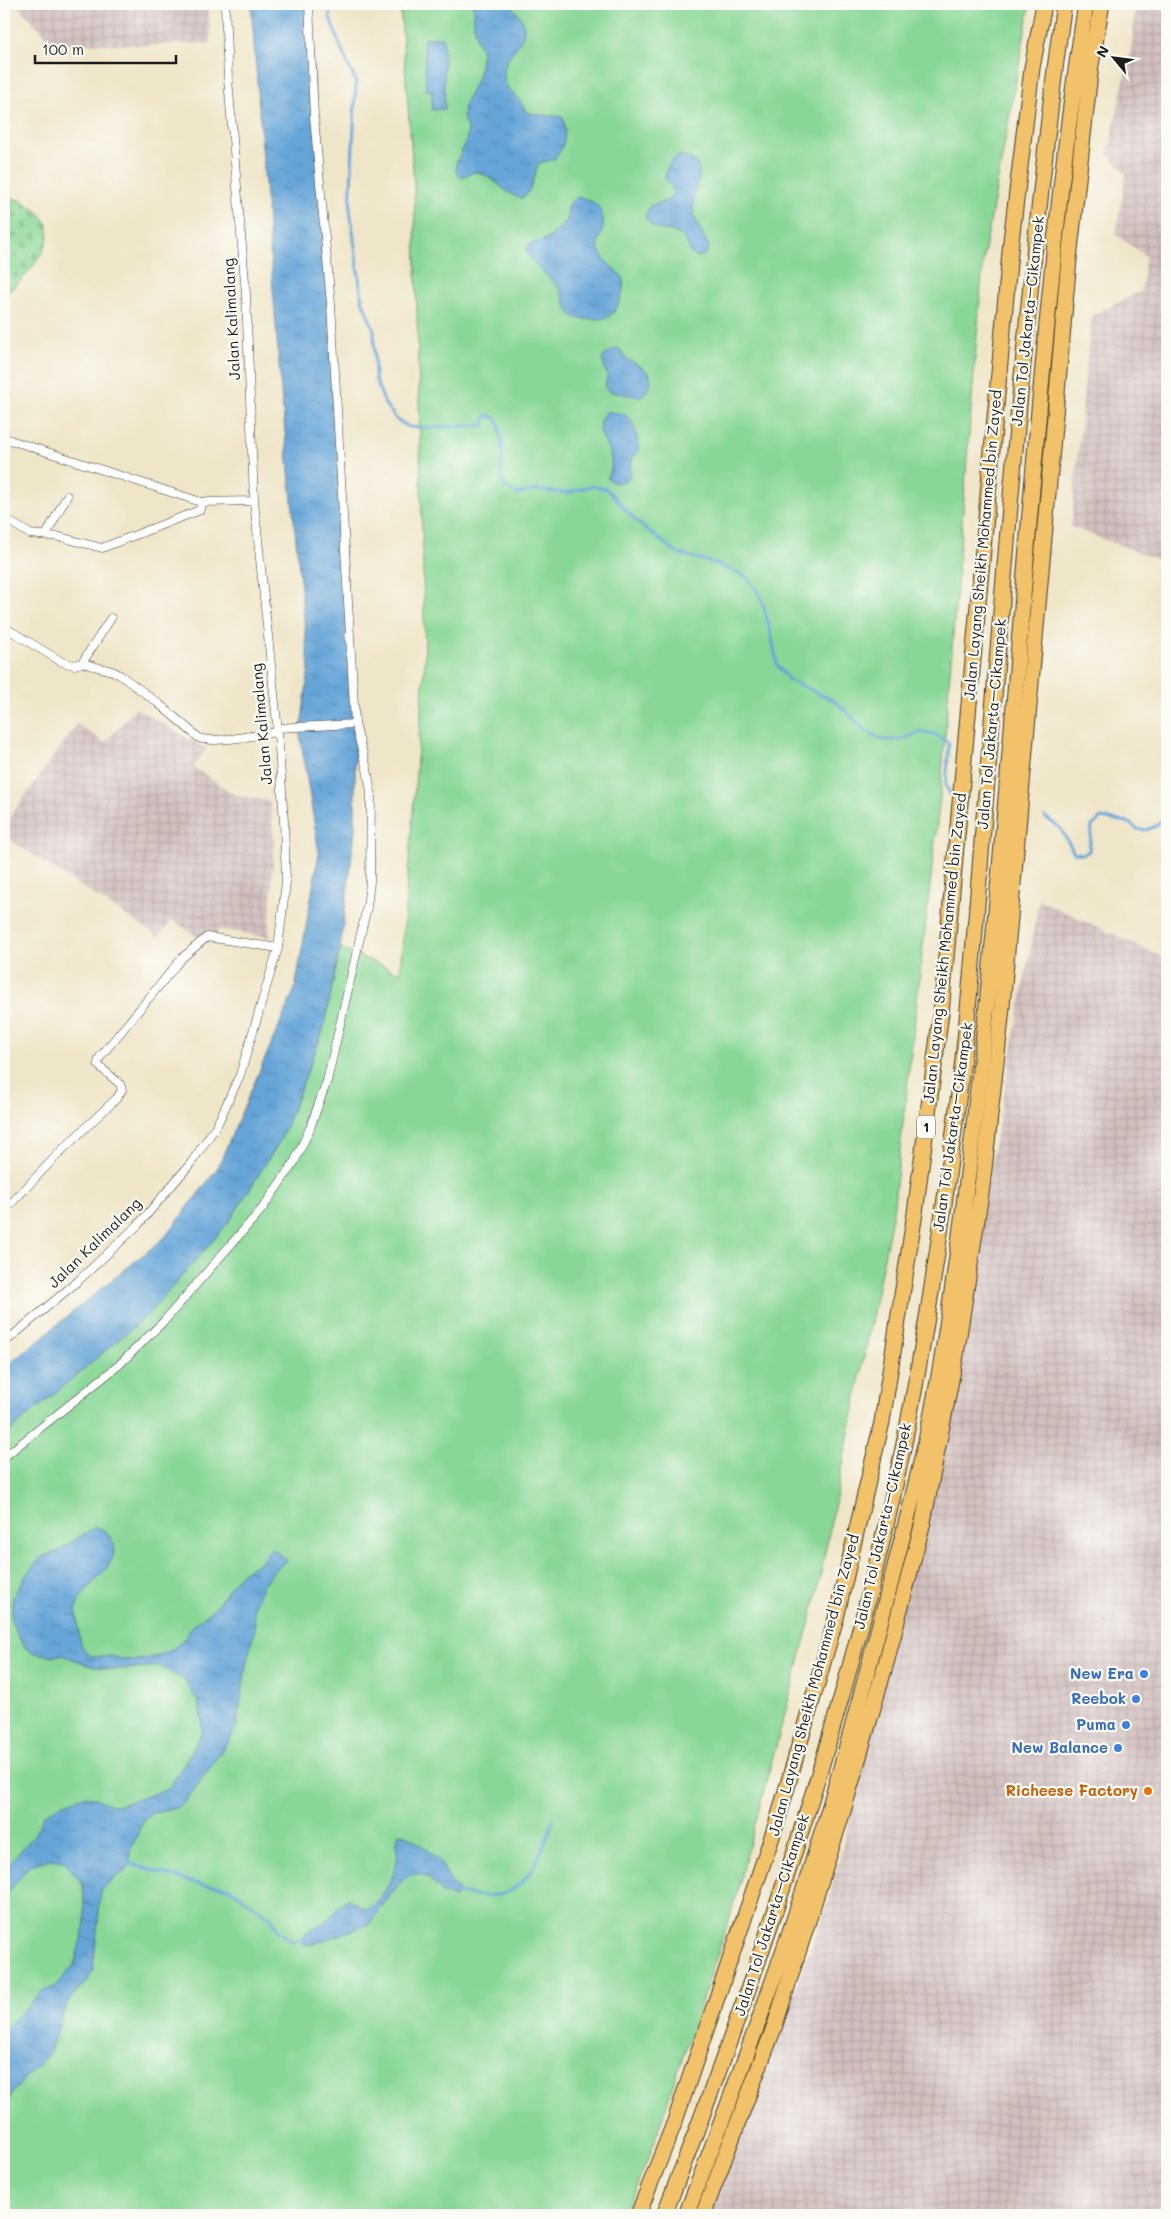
<svg xmlns="http://www.w3.org/2000/svg" width="1171" height="2219" font-family="Mali,sans-serif">
	<style>
		.industrial { fill: url(#industrial-grid) }
		.green { fill: #88d796; stroke: #527a59 }
		.cemetery { fill: url(#cemetery-stones); stroke: #527a59 }
		.water { fill: url(#water-ripples); stroke: #41607a }
		.lines { fill: none; stroke-linecap: round; stroke-linejoin: round }
		.stream { stroke: #66a5d8; stroke-width: 3 }
		.minor-casing { stroke: #3c3a36; stroke-width: 9 }
		.motorway-casing { stroke: #3c3a36; stroke-width: 17 }
		.minor { stroke: #fff; stroke-width: 8 }
		.motorway { stroke: #f2c26a; stroke-width: 15 }
		.shop-dot { fill: #3f7fe0; stroke: #fdfcf7; stroke-width: 2 }
		.food-dot { fill: #e8710a; stroke: #fdfcf7; stroke-width: 2 }
		.labels { text-anchor: middle; stroke-width: 4.5; stroke-linejoin: round; paint-order: stroke }
		.shield { fill: #fdfcf7; stroke: #605f5e; stroke-width: 1 }
		.shield-label { font-size: 14px; font-weight: bold; fill: #1c1c1c }
		.street-label { font-size: 15px; fill: #1c1c1c; stroke: #fdfcf7 }
		.shop-label { font-size: 15px; font-weight: bold; fill: #366cbe; stroke: #fdfcf7; text-anchor: end }
		.food-label { font-size: 15px; font-weight: bold; fill: #c56008; stroke: #fdfcf7; text-anchor: end }
	</style>
	<defs>
		<pattern id="industrial-grid" width="8" height="8" patternUnits="userSpaceOnUse" patternTransform="scale(1.25)"><rect width="8" height="8" fill="#d1bfbe"/><path d="M0 4h8M4 0v8" fill="none" stroke="#b3a4a3"/></pattern>
		<pattern id="cemetery-stones" width="16" height="16" patternUnits="userSpaceOnUse" patternTransform="scale(1.25)"><rect width="16" height="16" fill="#88d796"/><path d="M2 7V4a2 2 0 0 1 4 0v3zM10 15v-3a2 2 0 0 1 4 0v3z" fill="#75b881"/></pattern>
		<pattern id="water-ripples" width="26" height="14" patternUnits="userSpaceOnUse" patternTransform="scale(1.25)"><rect width="26" height="14" fill="#66a5d8"/><path d="M2 4q2-2 4 0t4 0M15 11q2-2 4 0t4 0" fill="none" stroke="#5386ae"/></pattern>
	</defs>
	<rect width="100%" height="100%" fill="#fdfcf7"/>
	<filter id="ink" filterUnits="userSpaceOnUse"><feTurbulence type="fractalNoise" baseFrequency=".02" numOctaves="2"/><feDisplacementMap in="SourceGraphic" scale="10" xChannelSelector="R" yChannelSelector="G"/><feConvolveMatrix kernelMatrix="1 2 1 2 8 2 1 2 1" color-interpolation-filters="sRGB"/></filter>
	<filter id="wash" filterUnits="userSpaceOnUse"><feTurbulence type="fractalNoise" baseFrequency=".0096" numOctaves="4" result="noise"/><feDisplacementMap in="SourceGraphic" scale="20" xChannelSelector="R" yChannelSelector="G"/><feGaussianBlur stdDeviation="1.12" result="paint"/><feColorMatrix in="noise" values="0 0 0 0 0 0 0 0 0 0 0 0 0 0 0 0 0 1.4 0 .05"/><feComposite in="paint" operator="in"/></filter>
	<g filter="url(#wash)">
		<rect width="100%" height="100%" fill="#efe5c8"/>
		<path class="industrial" d="M16,4H208L211,43L140,45L54,43Z
			M1136,4H1167V563L1071,527L1091,316L1141,291L1146,256L1116,235L1126,174L1108,154L1132,44Z
			M136,708L206,749L193,767L235,795L270,801L274,841L269,937L219,929L208,944L172,920L159,937L4,836V825L77,724L105,743Z
			M1039,900L1167,959V2215H708L829,1900L877,1707L968,1291Z"/>
		<path class="green" d="M400,4H1030L983,261L940,797L893,1212L816,1598L730,1917L648,2160L623,2215H4V1435L229,1222L281,1139L323,1031L340,948L400,973L425,659L414,184Z"/>
		<path class="cemetery" d="M4,198C19,198 22,201 35,210C71,235 24,278 4,296Z"/>
		<path class="water" d="M251,4H309L355,724V831L340,948L323,1031L281,1139L229,1222L148,1315L4,1436V1368L165,1237L217,1169L295,989L319,853L300,735L309,668L281,392Z
			M472,4H509C549,41 496,47 505,82C507,90 515,94 519,100C522,104 524,109 527,113L563,117C567,134 565,145 555,159L539,163C533,175 534,190 522,198C505,196 491,173 476,172C471,172 465,177 460,177L456,172V163L466,142L468,130L463,118L464,106L479,74L482,50L477,40L474,26V9Z
			M443,37L445,109L432,110V90H426L424,38Z
			M679,156C718,159 687,194 694,216C697,226 705,236 709,247L706,254L698,257L691,254C688,247 686,238 679,234C665,226 656,236 645,216L650,206L669,200C678,185 669,189 665,177C667,166 669,161 679,156Z
			M578,197C597,200 607,212 602,232C601,235 598,240 598,243C598,257 614,269 623,277C625,289 620,304 613,313C608,319 602,319 595,319C560,322 571,304 557,286C547,274 534,265 526,252L527,245L549,238L567,220C570,207 563,206 578,197Z
			M617,348L621,350L624,357C642,368 664,374 641,397L610,392L605,388L607,376L602,360L604,356Z
			M607,411C612,413 619,412 623,414C636,420 637,437 639,450L631,459L630,476L625,481L614,483L607,478C624,451 584,432 607,411Z
			M95,1527C102,1528 106,1531 110,1537C126,1564 88,1580 78,1603C74,1613 79,1623 79,1633C80,1640 81,1648 87,1653C96,1661 106,1654 116,1657C131,1664 160,1658 174,1648C182,1643 188,1632 194,1625C200,1619 208,1614 214,1608C223,1599 229,1587 237,1578C249,1565 260,1568 271,1548L287,1560L273,1572L263,1585L254,1605L255,1629L246,1666L237,1725L230,1739L186,1801L176,1808L150,1814L144,1819L130,1852L131,1864L127,1870L111,1880L101,1892L93,1970L87,1981L68,2001L49,2053L13,2092L4,2111V2030L41,1992L54,1987L74,1965L85,1925L83,1884L68,1866L60,1860L50,1859L29,1866L4,1898V1878L13,1859L34,1836L44,1815L62,1804L84,1796L93,1797L111,1805H120L166,1790L172,1784L202,1733V1720L198,1701L184,1680L159,1666L111,1670L87,1665L63,1655L50,1656L35,1653L25,1648L18,1637L11,1619L13,1597L29,1571L42,1557L60,1550Z
			M399,1833C408,1834 435,1854 441,1863C447,1873 448,1882 458,1889L455,1898L443,1893L427,1877L418,1874L408,1876L399,1884L369,1924L313,1944H303L302,1937C310,1926 320,1928 328,1919C336,1912 339,1904 348,1899L366,1909C381,1904 395,1875 397,1860C398,1850 395,1843 399,1833Z"/>
		<g class="lines">
			<path class="stream" d="M330,4V18L343,53L356,82L350,209L362,300L374,330L375,379L385,404L397,420L409,427L426,428L484,425L485,418L488,415L495,418L499,424L503,455L501,477L506,488L517,494L537,490L567,493L591,486L607,489L636,521L677,553L714,563L747,577L761,597L772,638L777,665L789,680L835,701L866,731L884,740H899L921,732L934,734L949,743L946,786L950,794
				M1045,817L1061,829L1074,853L1084,854L1089,851L1092,826L1101,818L1128,822L1137,829L1146,830L1156,826L1167,816
				M131,1864L203,1885L222,1886L231,1889L272,1919L279,1932L292,1941L305,1940
				M454,1892C470,1896 497,1899 512,1890C532,1879 547,1841 553,1820"/>
		</g>
	</g>
	<g filter="url(#ink)">
		<g class="lines">
			<g class="minor-casing">
				<path id="minor" d="M4,438L201,502L254,501
					M4,518L30,534L60,537L102,548L200,510L201,502
					M46,535L67,496
					M4,627L62,662L74,665L82,663L112,671L120,675L158,703L199,738C216,744 259,734 278,732
					M82,663L111,618
					M277,728L355,724
					M4,1211L61,1151L117,1098L122,1090L120,1084L99,1066L98,1063L100,1057L182,958L207,937L278,948
					M4,1343L78,1281L138,1225L191,1163L217,1125L240,1075L278,948L286,882L284,822L278,732L254,501L246,294L228,79L225,4
					M4,1457L119,1365L165,1320L262,1209L295,1161L310,1128L327,1081L367,907L370,882L371,792L367,769L355,724L331,304L314,117L309,4"/>
			</g>
			<g class="motorway-casing">
				<path id="motorway" d="M638,2215L675,2121L777,1822L836,1618L882,1422L915,1213L941,1013L1011,241L1032,68L1044,4
					M664,2215C752,1990 831,1760 886,1525C921,1378 942,1227 961,1077C971,991 977,904 984,817C1001,617 1016,417 1038,218C1046,146 1053,75 1064,4
					M686,2215C727,2109 767,2003 802,1895C833,1802 858,1707 883,1612C905,1527 928,1444 942,1358C989,1062 1008,764 1034,466C1048,311 1061,157 1086,4
					M703,2215L775,2025L844,1808L886,1663L923,1522L956,1355L982,1187L1001,1018L1069,259L1091,65L1102,4"/>
			</g>
			<use href="#minor" class="minor"/>
			<use href="#motorway" class="motorway"/>
		</g>
	</g>
	<g class="shop-dot">
		<circle cx="1144" cy="1674" r="5"/>
		<circle cx="1136" cy="1699" r="5"/>
		<circle cx="1126" cy="1725" r="5"/>
		<circle cx="1118" cy="1748" r="5"/>
	</g>
	<circle class="food-dot" cx="1148" cy="1791" r="5"/>
	<g class="labels">
		<rect class="shield" x="917" y="1115.5" width="18" height="23" rx="4"/>
		<g class="shield-label">
			<text x="926" y="1132">1</text>
		</g>
		<g class="street-label">
			<text transform="translate(232 319) rotate(-93)" y="5">Jalan Kalimalang</text>
			<text transform="translate(1028 321) rotate(-84)" y="5">Jalan Tol Jakarta–Cikampek</text>
			<text transform="translate(983 545) rotate(-85)" y="5">Jalan Layang Sheikh Mohammed bin Zayed</text>
			<text transform="translate(262 724) rotate(-95)" y="5">Jalan Kalimalang</text>
			<text transform="translate(992 724) rotate(-85)" y="5">Jalan Tol Jakarta–Cikampek</text>
			<text transform="translate(945 948) rotate(-84)" y="5">Jalan Layang Sheikh Mohammed bin Zayed</text>
			<text transform="translate(953 1127) rotate(-82)" y="5">Jalan Tol Jakarta–Cikampek</text>
			<text transform="translate(95 1243) rotate(-44)" y="5">Jalan Kalimalang</text>
			<text transform="translate(883 1526) rotate(-77)" y="5">Jalan Tol Jakarta–Cikampek</text>
			<text transform="translate(814 1685) rotate(-75)" y="5">Jalan Layang Sheikh Mohammed bin Zayed</text>
			<text transform="translate(772 1915) rotate(-72)" y="5">Jalan Tol Jakarta–Cikampek</text>
		</g>
		<g class="shop-label">
			<text x="1134" y="1679">New Era</text>
			<text x="1126" y="1704">Reebok</text>
			<text x="1116" y="1730">Puma</text>
			<text x="1108" y="1753">New Balance</text>
		</g>
		<g class="food-label">
			<text x="1138" y="1796">Richeese Factory</text>
		</g>
	</g>
	<rect width="1171" height="2219" fill="none" stroke="#fdfcf7" stroke-width="20"/>
	<g transform="translate(1114 58) rotate(299)" stroke="#fdfcf7" stroke-width="4" paint-order="stroke">
	<path d="M0-4L9 19L0 12L-9 19Z" fill="#1c1c1c"/>
	<text y="-8" font-size="14" font-weight="bold" text-anchor="middle" fill="#1c1c1c">N</text>
	</g>
	<path d="M35 55v8h141v-8" fill="none" stroke="#1c1c1c" stroke-width="2.5"/>
	<text x="42" y="55" font-size="15" fill="#1c1c1c" stroke="#fdfcf7" stroke-width="4" paint-order="stroke">100 m</text>
</svg>
